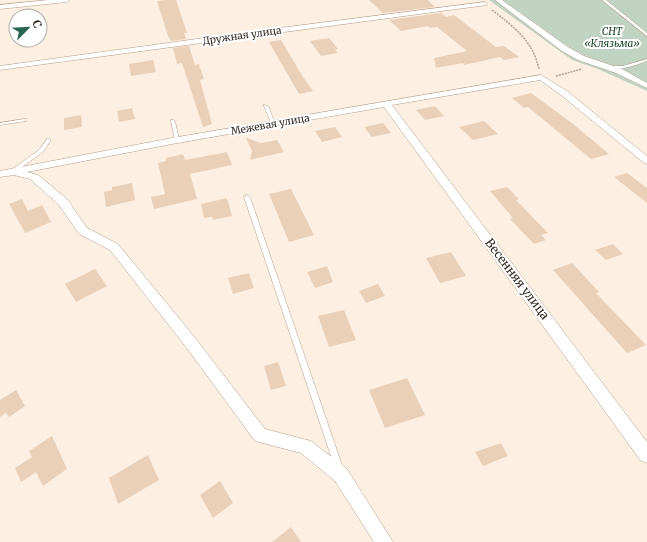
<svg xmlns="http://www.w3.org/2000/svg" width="647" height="542" font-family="Merriweather,serif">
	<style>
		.green { fill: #c1d4c4 }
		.building { fill: #ead0b8 }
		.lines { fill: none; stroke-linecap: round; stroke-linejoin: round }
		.lane-casing { stroke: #b39d89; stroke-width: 1 }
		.street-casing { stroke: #b39d89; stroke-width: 1 }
		.path { stroke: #aca095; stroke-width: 1.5; stroke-dasharray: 2 1; stroke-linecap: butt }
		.lane { fill: #fff; fill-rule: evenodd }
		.street { fill: #fff; fill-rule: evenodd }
		.labels { text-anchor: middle; stroke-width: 4; stroke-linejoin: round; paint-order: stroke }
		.far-park-label { font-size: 10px; font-style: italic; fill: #0d3b1d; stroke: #fff }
		.far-street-label { font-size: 10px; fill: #322a22; stroke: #fff }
		.street-label { font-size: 12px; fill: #322a22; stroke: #fff }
	</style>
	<rect width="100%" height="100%" fill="#fdefe2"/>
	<path class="green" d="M489,0H647V91L598,69L572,60Z"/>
	<path class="building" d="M166,0H176L187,33H184L186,39L171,41L168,36L157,1Z
		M369,0H428L435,7L383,13Z
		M441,13L446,17L454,15L496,47L504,46L519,57L504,60L500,57L464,65L463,63L436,68L434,58L467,51L437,27L430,28L428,26L401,31L389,20Z
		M329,38L338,49L335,50L338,53L321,56L310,41Z
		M281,40L303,77L313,91L299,94L269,42Z
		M189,46L195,65L199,64L204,79L200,80L212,124L203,127L182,63L177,64L173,48Z
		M153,60L156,72L131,76L129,64Z
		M531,93L573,124L609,154L591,159L528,107L524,108L512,98Z
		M435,106L444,116L425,120L416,110Z
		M132,108L135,119L119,122L117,111Z
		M81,115L82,127L64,130V118Z
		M484,121L498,134L473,140L459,127Z
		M383,123L391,133L372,137L364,127Z
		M335,127L342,137L322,142L315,131Z
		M246,138L261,143L277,140L284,152L250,160L252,151Z
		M227,152L232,165L190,174L197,199L154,209L151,197L165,194L158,163L166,161V158L183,154L185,160Z
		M627,173L647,188V203L614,177Z
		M132,183L135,200L106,207L104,192L112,190V187Z
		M507,187L519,199L516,200L548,233L541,235L546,240L534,244L510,219L513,218L490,191Z
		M291,189L314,235L289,242L269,194Z
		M227,198L232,216L213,220L212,217L204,218L201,204Z
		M22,199L28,211L42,205L51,222L25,233L9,204Z
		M613,244L623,254L606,260L595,250Z
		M451,252L466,276L440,283L426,258Z
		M572,263L599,292L596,293L646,345L627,353L553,270Z
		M327,266L333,282L315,288L307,272Z
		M95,269L107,286L76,302L65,284Z
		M249,273L254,288L233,294L228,278Z
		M378,284L385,296L366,303L359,291Z
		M344,310L356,340L329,347L318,316Z
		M278,362L286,386L271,390L264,366Z
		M407,378L425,415L385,428L369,390Z
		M16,390L25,406L9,417L6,413L0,417V400Z
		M52,436L67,469L43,486L36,472L21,482L15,468L32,457L29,451Z
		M501,443L508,456L483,466L475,452Z
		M148,455L159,480L118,504L109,478Z
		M220,481L233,503L213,518L200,495Z
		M291,527L301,542H272Z"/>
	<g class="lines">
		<g class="lane-casing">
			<path id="lane" d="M602,0H606L647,33V36Z
				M647,59V61C635,65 620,72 608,67L610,66H623Z
				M264,105L268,106L275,123V124H273L271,123L264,106Z
				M24,119H26V121L0,125V123Z
				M171,120H173L175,121L179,140V141H177L175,140L171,121Z
				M47,139H49L51,140L43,152L15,172H11V170L39,150Z
				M247,195L250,197L343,468L342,471L339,472L336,471L335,468L244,197Z"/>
		</g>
		<g class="street-casing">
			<path id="street" d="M48,0H70L67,2L0,9V5Z
				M495,0H502L568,47L584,56L622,69L647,83V88L616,73L578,60L562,51Z
				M485,2L488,4L487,5L0,70V66L248,32Z
				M541,75L567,91L647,156V164L644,163L561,95L540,80L392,105L647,442V463L641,461L384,107L172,144L27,172L38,175L67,199L87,228L118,244L196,339L265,429L311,441L347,469L393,542H374L335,481L301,453L255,441L186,347L110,250L79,234L59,205L30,179L14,175L0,177V171L172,138Z"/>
		</g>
		<path class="path" d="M492,10C514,27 533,41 539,69
			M556,76L582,69"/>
		<use href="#lane" class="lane"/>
		<use href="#street" class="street"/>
	</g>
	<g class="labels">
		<g class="far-park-label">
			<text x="612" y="35">СНТ<tspan x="612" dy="12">«Клязьма»</tspan></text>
		</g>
		<g class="far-street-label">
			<text transform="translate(242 35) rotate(-8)" y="4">Дружная улица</text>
			<text transform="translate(270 124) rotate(-10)" y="4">Межевая улица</text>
		</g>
		<g class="street-label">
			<text transform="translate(517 279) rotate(53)" y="4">Весенняя улица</text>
		</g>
	</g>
	<g transform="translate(28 28) rotate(66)"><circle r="19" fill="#ffffff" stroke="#adaaa7"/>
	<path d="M0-3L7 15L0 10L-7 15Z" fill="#286551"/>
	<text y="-6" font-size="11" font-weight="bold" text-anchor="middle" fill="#322a22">С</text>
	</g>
</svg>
